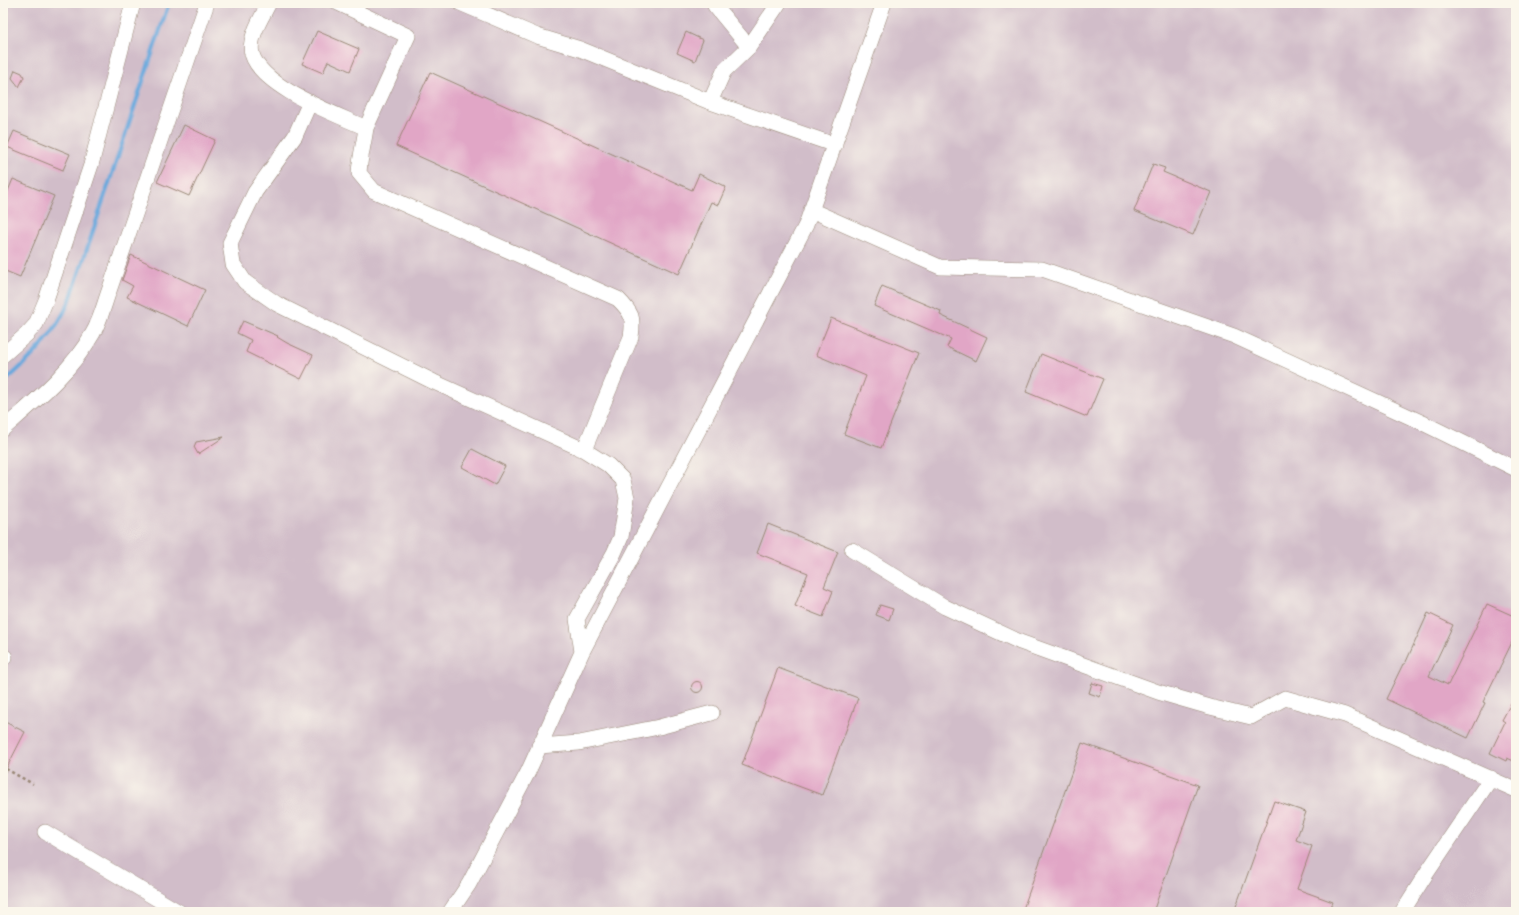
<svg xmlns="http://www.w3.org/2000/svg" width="1519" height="915" font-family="'IM FELL English',serif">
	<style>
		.industrial { fill: #d1bdc9 }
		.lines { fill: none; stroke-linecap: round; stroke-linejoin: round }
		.stream { stroke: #6ba9dd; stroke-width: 4 }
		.building { fill: #e1a6c6 }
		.minor-casing { stroke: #998776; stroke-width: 16 }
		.path { stroke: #998776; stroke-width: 2.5; stroke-dasharray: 3 3; stroke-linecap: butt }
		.minor { stroke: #fff; stroke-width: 15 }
	</style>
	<rect width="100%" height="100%" fill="#fbf7ec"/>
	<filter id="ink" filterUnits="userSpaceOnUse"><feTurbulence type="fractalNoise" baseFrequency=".025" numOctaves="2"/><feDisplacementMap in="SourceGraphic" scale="8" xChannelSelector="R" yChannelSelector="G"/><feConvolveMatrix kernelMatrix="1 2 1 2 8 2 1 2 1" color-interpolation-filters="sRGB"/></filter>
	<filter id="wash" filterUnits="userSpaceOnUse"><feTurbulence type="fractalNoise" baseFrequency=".012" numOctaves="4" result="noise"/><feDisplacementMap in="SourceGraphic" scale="16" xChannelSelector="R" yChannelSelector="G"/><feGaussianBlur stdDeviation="0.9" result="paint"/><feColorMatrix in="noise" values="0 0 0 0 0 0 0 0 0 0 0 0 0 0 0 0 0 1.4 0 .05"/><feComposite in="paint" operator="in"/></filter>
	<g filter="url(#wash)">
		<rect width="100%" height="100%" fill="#f7e4cd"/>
		<path class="industrial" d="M3,3H1516V912H3Z"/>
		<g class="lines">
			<path class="stream" d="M3,383C32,358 54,336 70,300L169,3"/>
		</g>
		<g id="blocks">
			<path class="building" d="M317,31L359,49L350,71L328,61L323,73L302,64Z
				M686,32L703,40L695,61L677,53Z
				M15,70L22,73L24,77L19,87L12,78Z
				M430,72L692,190L699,174L726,187L718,205L711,202L679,274L396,146Z
				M184,125L215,140L189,196L157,182Z
				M14,131L70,154L63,170L7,147Z
				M1153,164L1165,168L1163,172L1211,192L1193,235L1134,211Z
				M13,179L54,196L20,277L3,270V203Z
				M131,255L205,290L188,326L127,297L133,286L122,280Z
				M882,286L941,311L940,315L987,337L976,361L947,347L951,339L874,306Z
				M831,318L919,353L881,448L844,434L866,376L816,355Z
				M243,321L278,336L277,337L287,343L313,355L301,379L246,352L251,340L237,333Z
				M1041,354L1103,379L1087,417L1026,392Z
				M224,437L198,454L194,447L196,442Z
				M472,449L505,466L495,485L462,467Z
				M768,524L838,552L824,587L833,591L823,617L795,606L808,573L757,553Z
				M1487,604L1516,617V634L1483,702L1485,703L1468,738L1386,699L1403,664H1405L1428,613L1453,625L1429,676L1448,685Z
				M880,605L893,609L889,620L876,615Z
				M778,668L858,698L822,795L742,765Z
				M691.5 687a5.5 5.5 0 1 1 11 0a5.5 5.5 0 1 1-11 0Z
				M1092,683L1103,686L1100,697L1089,693Z
				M1516,694V762L1507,758L1506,761L1490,753L1505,722L1502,720Z
				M3,721L25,732L3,775Z
				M1082,743L1198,785L1153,912H1022Z
				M1274,801L1306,812L1296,840L1312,846L1297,889L1333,902L1329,912H1234Z"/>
		</g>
	</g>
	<g filter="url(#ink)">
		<use href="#blocks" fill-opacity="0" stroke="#998776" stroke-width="1"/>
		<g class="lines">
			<g class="minor-casing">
				<path id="minor" d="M269,3C262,17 248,38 252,54C262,88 336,114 366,128
					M338,3L408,36L366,128C364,143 360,157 359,173L374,191L618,299C632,313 634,317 631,337L584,450
					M460,3L537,36L580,49L710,102L835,145
					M714,3L715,6L749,47
					M310,102L295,136L255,192L230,243L233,264L245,282L277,304L434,382L584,450L608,465L623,480L627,498L621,537L614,553L577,619L582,652
					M710,102L724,71L749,47L779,3
					M811,210L940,267L1042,269L1234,336L1423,423L1516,469
					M3,355L27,334L36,324L46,300L91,165L133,3
					M3,429C35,401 71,372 93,333C100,321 104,305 109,291L207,3
					M852,550L945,607L1020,642L1158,692L1210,707L1251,717L1285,698L1345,715L1516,790
					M3,656L5,657
					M539,746L579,743L659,727L712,713
					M45,832L179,912
					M450,912L469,884L528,772L582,652L806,225L884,3
					M1402,912L1426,874L1491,778"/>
			</g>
			<path class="path" d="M6,769L33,784"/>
			<use href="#minor" class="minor"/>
		</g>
	</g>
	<rect width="1519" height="915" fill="none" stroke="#fbf7ec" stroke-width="16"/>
</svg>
